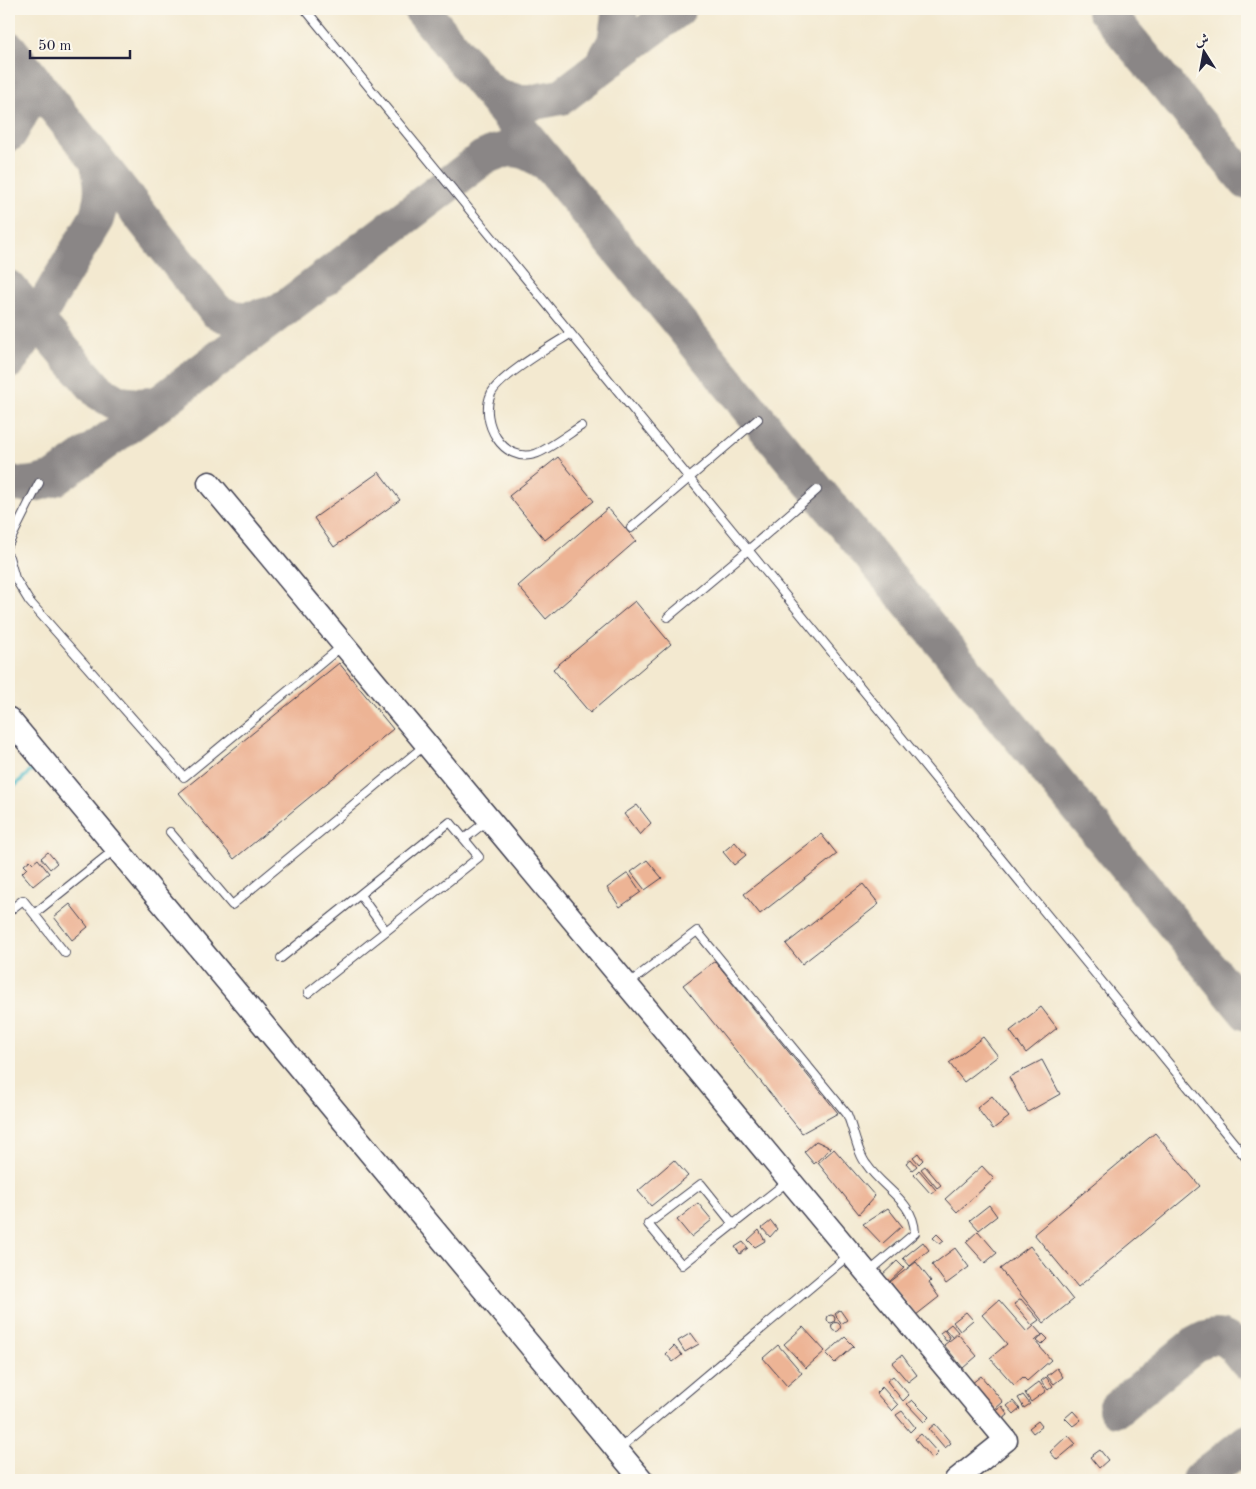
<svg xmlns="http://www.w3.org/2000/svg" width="1256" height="1489" font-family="'Old Standard TT',Amiri,serif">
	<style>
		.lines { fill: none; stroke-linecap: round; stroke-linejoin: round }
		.stream { stroke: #4ebac8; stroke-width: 4 }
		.taxiway { stroke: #8a8686; stroke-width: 36 }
		.building { fill: #edb495 }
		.lane-casing { stroke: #414051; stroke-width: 10 }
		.secondary-casing { stroke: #414051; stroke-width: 25 }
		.lane { stroke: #fff; stroke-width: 8 }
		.secondary { stroke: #fff; stroke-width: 22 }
	</style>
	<rect width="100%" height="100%" fill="#fbf7ec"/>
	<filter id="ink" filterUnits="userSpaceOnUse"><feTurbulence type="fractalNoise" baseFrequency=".02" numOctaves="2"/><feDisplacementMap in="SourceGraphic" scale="10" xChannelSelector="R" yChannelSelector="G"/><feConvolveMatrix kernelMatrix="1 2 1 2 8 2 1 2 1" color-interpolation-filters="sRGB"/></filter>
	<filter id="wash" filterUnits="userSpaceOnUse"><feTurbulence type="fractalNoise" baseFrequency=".0096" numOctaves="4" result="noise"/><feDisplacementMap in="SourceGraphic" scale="20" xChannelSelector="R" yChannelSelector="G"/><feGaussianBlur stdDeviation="1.12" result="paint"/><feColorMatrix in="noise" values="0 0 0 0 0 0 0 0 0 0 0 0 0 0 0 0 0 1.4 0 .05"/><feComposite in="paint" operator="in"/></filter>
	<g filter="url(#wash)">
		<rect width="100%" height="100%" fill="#f3e9d0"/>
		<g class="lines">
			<path class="stream" d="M9,791L34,768"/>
			<path class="taxiway" d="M421,9L1247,1013
				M1104,9L1247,182
				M9,49L216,311C240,324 254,319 279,312
				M600,68L615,42L620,9
				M486,88L499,97L518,102H534L561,97L678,9
				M9,134C29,100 30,99 18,61
				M9,288L99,392L119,404L138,406L151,405L161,402L483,158C511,144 525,147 549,166
				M9,361L36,320L96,219C104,195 103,184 97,160
				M9,482C25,488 40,483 55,478L161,402
				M1116,1409L1194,1345C1221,1328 1230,1340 1247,1362
				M1199,1480L1247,1442"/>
		</g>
		<g id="blocks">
			<path class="building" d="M558,457L594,501L545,540L509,496Z
				M379,472L400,500L334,547L314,518Z
				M608,508L636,541L546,619L518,586Z
				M635,601L671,644L590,713L553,669Z
				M339,663L393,729L234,859L179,793Z
				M637,805L651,823L640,835L624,814Z
				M821,834L837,854L760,914L744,894Z
				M735,842L746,855L734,865L723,852Z
				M48,852L57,863L50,869L41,858Z
				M38,859L49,873L33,886L22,873L27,868L24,865L30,860L33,863Z
				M647,860L662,878L645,890L631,872Z
				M628,873L641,892L620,907L607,888Z
				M863,884L879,904L802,964L786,944Z
				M70,904L88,927L72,940L54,917Z
				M715,961L838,1113L802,1133L683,985Z
				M1041,1007L1057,1028L1026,1053L1010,1031Z
				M983,1037L998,1056L964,1082L949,1063Z
				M1042,1060L1060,1094L1028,1112L1009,1077Z
				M992,1096L1009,1117L993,1129L977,1108Z
				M1155,1133L1200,1186L1078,1287L1034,1234Z
				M816,1141L831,1148L814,1164L804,1152Z
				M834,1149L875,1196L859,1214L818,1163Z
				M918,1153L923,1160L919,1164L913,1157Z
				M911,1159L917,1166L912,1170L906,1163Z
				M674,1160L688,1176L651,1206L638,1191Z
				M925,1166L941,1185L937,1188L921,1169Z
				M982,1166L994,1179L957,1212L945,1199Z
				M919,1170L936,1190L931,1194L914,1175Z
				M698,1203L712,1220L691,1237L677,1220Z
				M989,1205L997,1216L979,1230L970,1220Z
				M888,1208L902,1226L882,1244L863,1224Z
				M771,1221L777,1229L770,1237L762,1228Z
				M759,1230L765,1241L755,1247L748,1240Z
				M978,1231L997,1253L985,1263L966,1242Z
				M937,1234L944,1241L940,1244L933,1238Z
				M743,1242L748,1248L740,1254L735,1247Z
				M923,1242L929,1250L910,1266L903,1258Z
				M1030,1246L1073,1300L1044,1323L1000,1269Z
				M955,1248L969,1267L946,1284L932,1265Z
				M897,1261L904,1268L887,1284L880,1277Z
				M916,1262L931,1281L929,1283L939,1297L916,1315L890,1282Z
				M1021,1299L1039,1320L1032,1325L1014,1304Z
				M999,1300L1027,1332L1034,1326L1042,1335L1035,1341L1051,1360L1027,1381L1023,1377L1014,1385L990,1358L1007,1344L982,1315Z
				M840,1310L847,1320L841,1324L835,1314Z
				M966,1312L973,1320L960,1331L953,1322Z
				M827 1319a4 4 0 1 1 8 0a4 4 0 1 1-8 0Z
				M831.5 1327a4.5 4.5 0 1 1 9 0a4.5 4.5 0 1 1-9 0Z
				M951,1324L958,1332L952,1337L945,1329Z
				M803,1327L825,1351L806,1368L784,1344Z
				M944,1330L950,1338L946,1341L940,1333Z
				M691,1333L699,1344L685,1352L678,1341Z
				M958,1334L977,1356L963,1368L944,1345Z
				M1043,1334L1048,1339L1042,1345L1037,1341Z
				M845,1337L854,1346L835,1363L826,1354Z
				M778,1345L802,1373L787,1386L763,1358Z
				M674,1346L682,1355L673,1362L666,1354Z
				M902,1355L917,1375L908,1382L892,1363Z
				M1057,1368L1063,1377L1054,1384L1047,1376Z
				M893,1376L909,1395L903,1401L887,1381Z
				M981,1376L1003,1402L994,1410L971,1384Z
				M1046,1377L1053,1386L1048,1390L1041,1381Z
				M1039,1382L1046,1391L1031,1402L1025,1393Z
				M882,1387L898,1405L892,1411L876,1393Z
				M1023,1395L1030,1404L1024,1408L1018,1398Z
				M912,1400L929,1417L924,1422L907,1404Z
				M1013,1401L1020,1409L1014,1414L1007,1406Z
				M1002,1406L1008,1415L999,1422L993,1413Z
				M902,1411L915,1427L910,1432L896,1415Z
				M1073,1411L1081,1420L1073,1426L1065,1418Z
				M1038,1421L1042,1426L1033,1433L1029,1428Z
				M935,1424L951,1443L945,1448L929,1429Z
				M921,1434L938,1453L932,1459L915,1439Z
				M1068,1435L1076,1444L1057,1460L1050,1452Z
				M1100,1450L1108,1460L1099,1468L1090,1457Z"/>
		</g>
	</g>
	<g filter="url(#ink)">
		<use href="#blocks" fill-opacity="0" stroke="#414051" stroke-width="1"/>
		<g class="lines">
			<g class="lane-casing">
				<path id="lane" d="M305,9L1247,1159
					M570,334C553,345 498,377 491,394C479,421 503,464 535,454C546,451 570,433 581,426
					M631,528L758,419
					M9,543L39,483
					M9,557L15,578L29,601L184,777L342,646
					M668,617L747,551L817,490
					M170,832L232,905L424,746
					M464,839L488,820
					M360,895L386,931
					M9,911L23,900L65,953
					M34,914L114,850
					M281,958L450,822L479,857L308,993
					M628,984L697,931L847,1114C854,1130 857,1153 867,1165C883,1189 914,1201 915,1233L870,1271
					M734,1225L701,1184L648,1224L682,1265L788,1181
					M619,1449L849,1255"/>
			</g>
			<g class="secondary-casing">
				<path id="secondary" d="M209,483L1006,1440L956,1480
					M9,719L642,1480"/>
			</g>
			<use href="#lane" class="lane"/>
			<use href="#secondary" class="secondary"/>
		</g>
	</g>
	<rect width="1256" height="1489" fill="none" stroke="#fbf7ec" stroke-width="30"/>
	<g transform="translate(1204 52) rotate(349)" stroke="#fbf7ec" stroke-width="4" paint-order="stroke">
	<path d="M0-4L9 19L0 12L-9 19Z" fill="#22223b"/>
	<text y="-8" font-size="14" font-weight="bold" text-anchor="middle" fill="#22223b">ش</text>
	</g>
	<path d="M30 50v8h100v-8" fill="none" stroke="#22223b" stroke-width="2.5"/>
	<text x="38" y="50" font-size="15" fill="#22223b" stroke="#fbf7ec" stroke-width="4" paint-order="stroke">50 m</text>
</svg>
